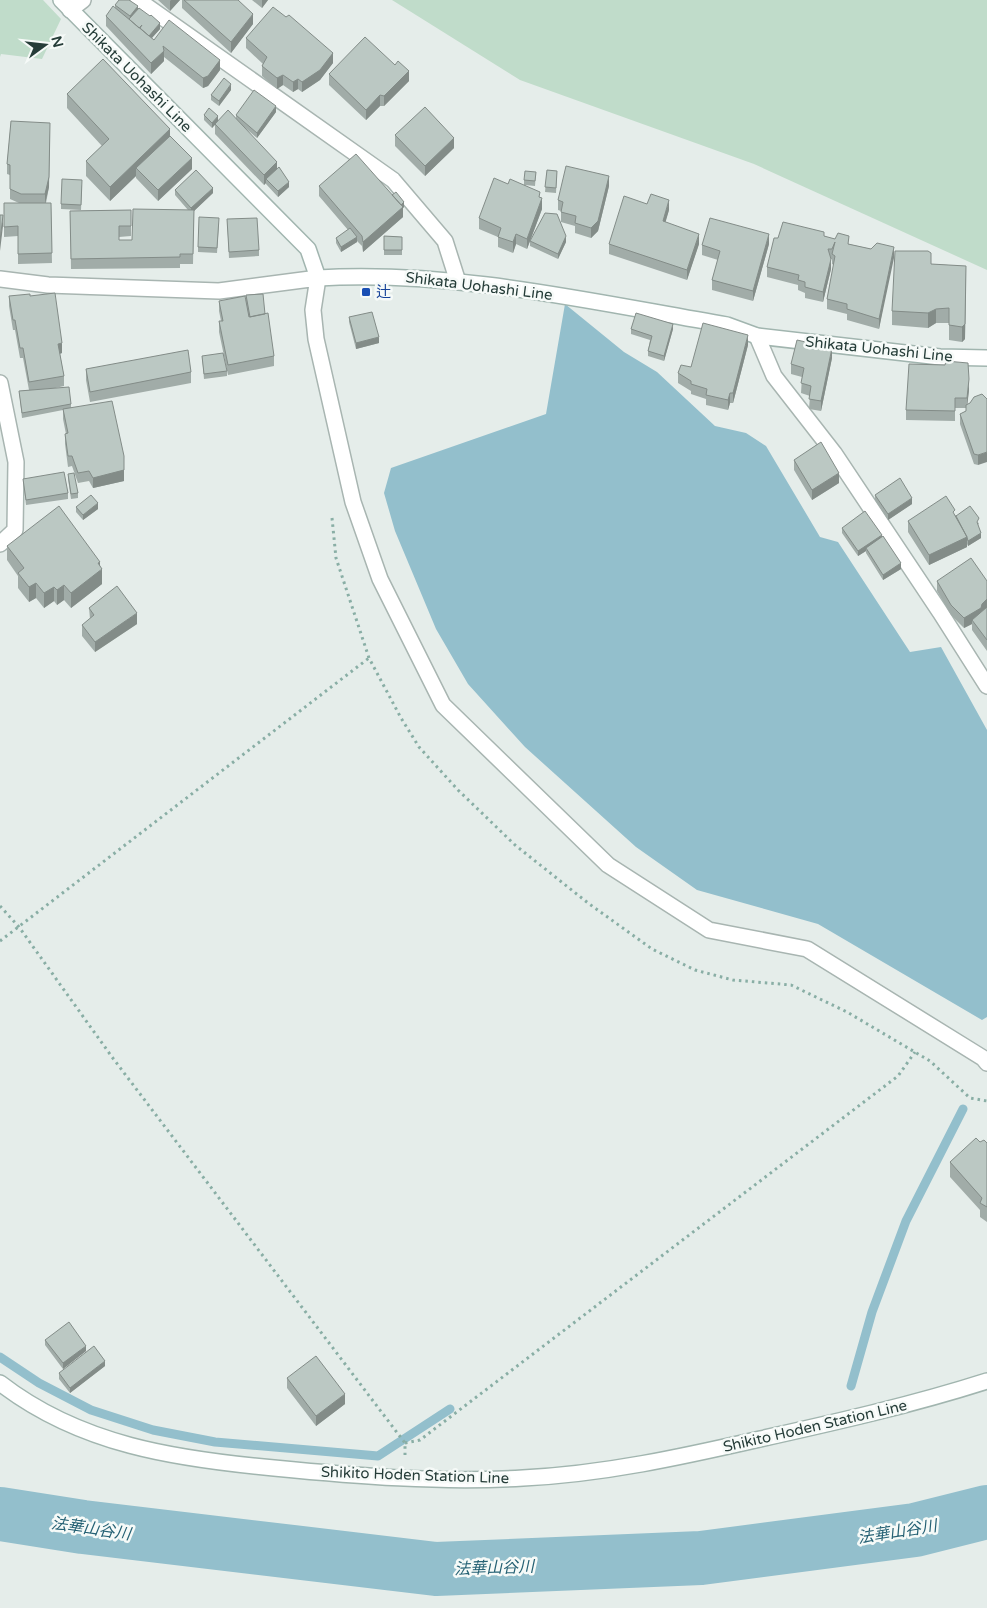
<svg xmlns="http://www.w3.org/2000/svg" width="987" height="1608" font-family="'Varela Round','Noto Sans JP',sans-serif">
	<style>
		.green { fill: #c0dcca }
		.water { fill: #93bfcc }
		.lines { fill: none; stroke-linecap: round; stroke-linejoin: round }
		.stream { stroke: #93bfcc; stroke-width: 9 }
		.river { stroke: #93bfcc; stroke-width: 54 }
		.street-casing { stroke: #a8b5b1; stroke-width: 18 }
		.secondary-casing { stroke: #a1b5af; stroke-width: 18 }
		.path { stroke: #89aea5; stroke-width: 3; stroke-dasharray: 2.5 4; stroke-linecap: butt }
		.street { stroke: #fff; stroke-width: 15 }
		.secondary { stroke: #fff; stroke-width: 15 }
		.wall { fill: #a1aca8 }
		.shaded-wall { fill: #838c88 }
		.building { fill: #bbc8c3; stroke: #838c88 }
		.transit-dot { fill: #1a4fb4; stroke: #f6faf8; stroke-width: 2 }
		.labels { text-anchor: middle; stroke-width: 5; stroke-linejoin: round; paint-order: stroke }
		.street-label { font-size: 15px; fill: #263d39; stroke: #f6faf8 }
		.transit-label { font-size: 15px; fill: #164399; stroke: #f6faf8; text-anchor: start }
		.water-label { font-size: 16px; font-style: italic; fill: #256174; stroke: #f6faf8 }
	</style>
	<rect width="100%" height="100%" fill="#e5edea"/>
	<path class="green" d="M0,0H43L61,19L42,59L1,54L0,57Z
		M392,0H987V270L754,164L520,80Z"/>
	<path class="water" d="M565,304L624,352L657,372L715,426L746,433L766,446L820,537L838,542L910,652L941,647L987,730V1017L982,1020L818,924L697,890L636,847L525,747L468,684L436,629L395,531L384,493L391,468L546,414Z"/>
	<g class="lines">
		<path class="stream" d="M0,1357L39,1383L91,1410L153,1430L215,1442L378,1456L450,1409
			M851,1386L872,1312L906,1221L963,1109"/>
		<path class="river" d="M0,1514L83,1527L436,1569L701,1558L915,1530L987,1512"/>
		<g class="street-casing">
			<path id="street" d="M138,0L393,180L445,241L458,282
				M70,10L83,0
				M0,279L48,285L219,291L318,278L313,310L316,339L353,502L380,579L443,705L608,865L709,930L807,949L983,1058L987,1063
				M757,336L774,376L834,453L940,612L987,686
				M0,383L16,462L15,530L0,544"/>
		</g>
		<g class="secondary-casing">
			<path id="secondary" d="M61,0L308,249L318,278C455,270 592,302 727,325L757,336L940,357L987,358
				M0,1383C80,1445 176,1459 274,1468C356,1476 441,1483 523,1478C604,1474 681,1457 760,1439C836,1422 912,1405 987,1381"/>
		</g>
		<path class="path" d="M332,518L336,558L369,658L401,718L419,747L458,790L515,845L588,903L652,949L695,970L733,980L791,985L847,1012L930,1061L970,1098L987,1101
			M0,906L19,927L112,1057L405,1443V1455
			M0,941L369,658
			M405,1443L420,1440L898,1076L915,1052"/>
		<use href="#street" class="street"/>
		<use href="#secondary" class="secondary"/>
	</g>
	<path class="wall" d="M158,0H180L170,11Z
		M182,0H238L253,24L231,53L182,8Z
		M252,0H268L262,8Z
		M115,5L138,9L160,29L152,38L154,40L220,70L208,86L203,88L164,57V61L151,74L106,26V16L115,8Z
		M246,38L333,63L320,80L302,92L298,89L293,92L283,85L277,89L262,76V66L263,64L246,48Z
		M329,74L409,81L384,106H380L366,120L329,85Z
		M231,90L219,106L211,100V95Z
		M67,94L170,136L192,169L158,201L136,178V176L110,201L86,176V161L102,146L67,108Z
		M276,112L257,138L243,126L277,169L289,187L278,197L266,184V183L264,185L215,134V125L212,128L204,120V115L218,121L236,118V115Z
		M11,121L49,187L46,203H51L52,263L18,264V236L4,237V203H19L10,199V175L7,174V164Z
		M395,135L454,148L425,176L395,146Z
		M547,170L557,171L556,193L545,192Z
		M536,172L535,186L525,185L540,198L542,209L527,249L516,244L513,253L498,247V237L479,229V218L508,184L524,185V180Z
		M82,185L81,210L61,209V204Z
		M319,186L392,195L404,207L403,208V217L363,252L362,246L357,241V242L341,252L336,243V238L348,230L319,196Z
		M609,186L598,231L591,238L575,233V226L561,222V211L558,210V200Z
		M175,190L213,193L194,211L193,264H180V268L71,269L70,211L131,210V236L119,237V240H132L188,210L175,195Z
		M669,210L665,222L699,244L687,280L609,254V244Z
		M227,219L259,250V256L229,258Z
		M219,223L217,253L198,252V247Z
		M384,236L402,237V255H384Z
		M824,236L849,244L871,249L894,247L879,329L847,320V314L827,309V299L834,265L832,264V259H831V269L823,302L805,298V293L798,290V285L767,277V267Z
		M530,241L566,242L558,259L530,246Z
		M769,244L753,301L712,290V280L718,260L702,255V245Z
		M931,264L966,266L965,339L962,342L949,340V323H936L928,328L892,325V311Z
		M246,295L265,314L274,356V366L228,375L219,332V321H221L219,311V301L246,300Z
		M9,296H30L62,353L60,354L64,376V386L51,389L71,404V407L124,481L93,488L89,481L78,483L72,466L68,467L65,444V434H66L63,419V410L22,418L19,391L29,390L23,358H20L15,330H13L9,306Z
		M349,317L379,343L356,349L349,322Z
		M631,329H673L664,361L648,356V351L650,340L631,334Z
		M748,345L733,403H730L728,410L706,405V399L691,394V391L678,383V373L691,367Z
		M202,356L227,371V376L204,379Z
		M832,358L821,411L809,409L810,396L801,393L802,377L791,374V364Z
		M86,369L191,372V383L90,402L86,380Z
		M969,390L967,405L970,403L982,394L978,465L974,464L960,424V414L966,411V408H955V421L906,420V410Z
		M794,460L839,483L812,500L794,470Z
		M68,474L78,493V498L71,499L68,479Z
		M23,479L68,493V499L26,505Z
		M875,495L912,504L888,520L875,500Z
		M76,507L98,509L83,520L76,512Z
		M955,515L979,523L978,525L981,538L968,546L967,544V547L929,565L908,532V521Z
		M842,528L882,537L901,569L883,580L866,553V551L858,556L842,533Z
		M7,546L100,566L102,584L71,608L64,600L57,605L54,601L44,608L36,598L29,602L18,588V576L7,560Z
		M937,581H987V651L972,630V624L964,628L951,615L937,591Z
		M89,608L137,624L95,652L82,636V625L90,619Z
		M987,1143V1222L980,1217V1210L950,1177V1162Z
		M45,1340L86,1351L63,1369L45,1345Z
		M105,1366L70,1393L59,1379V1373Z
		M287,1378L345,1404L316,1426L287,1388Z"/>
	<path class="shaded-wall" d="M171,0H180L170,11V1Z
		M262,0H268L262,8Z
		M138,6V11L130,22V16Z
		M253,14V24L231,53V42Z
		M160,23V29L149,41V36Z
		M164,51V61L151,74V63Z
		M333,53V63L320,80L302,92V82Z
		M220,60V70L208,86L203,88V78Z
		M409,71V81L384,106V96Z
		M283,75V85L277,89V78Z
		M298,79V89L293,92V82Z
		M231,84V90L219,106V101Z
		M380,95V106L366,120V110Z
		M276,106V112L257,138V133Z
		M218,116V121L212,128V123Z
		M50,123L49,187L45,204V194Z
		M170,129V144L136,168V176L110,201V187Z
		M454,138V148L425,176V166Z
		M192,158V169L158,201V190Z
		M277,162V172L266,179V183L264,185V175Z
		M609,176V186L598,231L591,238V228Z
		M289,182V187L278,197V191Z
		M213,188V193L194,211L193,264L194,211L191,213V208Z
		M542,198V209L527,249V239Z
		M669,200V210L663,231V221Z
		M404,202V207L403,208V217L363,252V242Z
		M3,215V226L0,251V241Z
		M516,234V244L513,253V242Z
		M699,234V244L687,280V270Z
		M769,234V244L753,301V291Z
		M566,236V242L558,259V254Z
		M357,237V242L341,252V247Z
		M894,247V258L879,329V319Z
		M831,259V269L823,302V292Z
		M966,266L965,339L962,342V327Z
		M936,309V323L928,328V313Z
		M673,324V329L664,361V356Z
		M748,335V345L733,403V393Z
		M379,337V343L356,349V343Z
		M62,343V353L58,354V344Z
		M832,348V358L821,411V401Z
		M969,379V390L967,408V398Z
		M730,393V403L728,410V400Z
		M987,452V462L978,465V455Z
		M124,456V481L93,488V478Z
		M839,473V483L812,500V490Z
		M912,498V504L888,520V514Z
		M98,503V509L83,520V515Z
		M981,533V538L968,546V541Z
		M882,535V540L866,548V551L858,556V551Z
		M967,537V547L929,565V555Z
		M100,562V571L102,569V584L71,608V593L98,563Z
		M901,563V569L883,580V575Z
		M36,583V598L29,602V587Z
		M64,585V600L57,605V590Z
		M54,587V601L44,608V593Z
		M987,599V609L972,620V624L964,628V618Z
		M137,613V624L95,652V642Z
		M86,1346V1351L63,1369V1363Z
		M105,1361V1366L70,1393V1388Z
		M345,1394V1404L316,1426V1416Z"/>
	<path class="building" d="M119,0H129L138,6L130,16L115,5Z
		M184,0H238L253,14L231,42Z
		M113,6L154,40L169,20L220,60L208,76L203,78L163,46L164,51L151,63L106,16Z
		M273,7L286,17L289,15L333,53L320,70L302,82L298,79L293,82L283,75L277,78L262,66L267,57L246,38Z
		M139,8L150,16L151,15L160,23L149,36L140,28L142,25L139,28L129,19Z
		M365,37L395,65L398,61L409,71L384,96L380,95L366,110L329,74Z
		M103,59L170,129L110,187L86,161L109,139L67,94Z
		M224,78L231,84L219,101L211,95Z
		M254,90L276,106L257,133L236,115Z
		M425,107L454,138L425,166L395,135Z
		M209,108L218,116L212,123L204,115Z
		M228,110L277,162L264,175L215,124Z
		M11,121L50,123L49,177L45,194H21L10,189V165L7,164Z
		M170,136L192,158L158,190L136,168Z
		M356,154L403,207L363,242L362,236L319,186Z
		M566,166L609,176L598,221L591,228L575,223L576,216L561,212L563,202L558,200Z
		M279,167L289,182L278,191L266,179Z
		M196,170L213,188L191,208L175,190Z
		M547,170L557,171L556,188L545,187Z
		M525,171L536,172L535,181L524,180Z
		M494,178L508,184L510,179L540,192L539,197L542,198L527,239L516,234L513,242L498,237L501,228L479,218Z
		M62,179L82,180L81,205L61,204Z
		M396,192L404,202L401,205L392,195Z
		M651,194L669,200L663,221L699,234L687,270L609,244L624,196L647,204Z
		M4,203H51L52,253L18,254V226L4,227Z
		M133,209L194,210L193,254H180V257L71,259L70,211L131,210V226H119V240H132Z
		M545,213L557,214L566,236L558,254L530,241Z
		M0,215H3L0,241Z
		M199,217L219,218L217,248L198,247Z
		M257,218L259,250L229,252L227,219Z
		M710,218L769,234L753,291L712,280L720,251L702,245Z
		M783,222L824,232V236L835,239L838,233L849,236L848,244L871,249L877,243L894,247L879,319L847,309V304L827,299L835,256L832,254L835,242L832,249H828L831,259L823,292L805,287V282L798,280L799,275L767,267L774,238H778Z
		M350,228L357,237L341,247L336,238Z
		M384,236L402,237V250H384Z
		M895,251H928L931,253V264L966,266L965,324L962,327L949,325V308L936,309L928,313L892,311Z
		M55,293L62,343L58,344L64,376L29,382L23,348H20L15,320H13L9,296L30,294V296Z
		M263,294L265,314L250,317L246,295Z
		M245,296L249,317L268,313L274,356L228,365L219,321H223L219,301Z
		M372,312L379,337L356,343L349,317Z
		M636,313L673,324L664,356L648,351L652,336L631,329Z
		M703,323L748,335L733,393H730L728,400L706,395L707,389L691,384V381L678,373L681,365L691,367Z
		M797,340L832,348L821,401L809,399L811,386L801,383L804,368L791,364Z
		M188,350L191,372L90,392L86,369Z
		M223,353L227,371L204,374L202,356Z
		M946,361L968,363L969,379L967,398H955V411L906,410L909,364L945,365Z
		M69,387L71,404L22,413L19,391Z
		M982,394L987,399V452L978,455L974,454L960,414L966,411V405L970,403L974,397Z
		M112,401L124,456V470L93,478L89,471L78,473L72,456H68L65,434L68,433L63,409Z
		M821,442L839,473L812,490L794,460Z
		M64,472L68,493L26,500L23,479Z
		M74,473L78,493L71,494L68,474Z
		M900,478L912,498L888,514L875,495Z
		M91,495L98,503L83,515L76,507Z
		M946,496L955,510L953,512L967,537L929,555L908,521Z
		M59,506L100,562L98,563L102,569L71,593L64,585L57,590L54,587L44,593L36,583L29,587L18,573L24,568L7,546Z
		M970,506L979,518L977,522L981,533L968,541L967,537L956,516Z
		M865,511L882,535L858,551L842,528Z
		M883,536L901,563L883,575L866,548Z
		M971,558L987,581V599L982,604L981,608L964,618L951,605L937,581Z
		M117,586L137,613L95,642L82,625L94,615L89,608Z
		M987,607V640L972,620Z
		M976,1138L980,1142L984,1140L987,1143V1207L980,1203L982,1198L950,1162Z
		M69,1322L86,1346L63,1363L45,1340Z
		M94,1346L105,1361L70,1388L59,1373Z
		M316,1356L345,1394L316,1416L287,1378Z"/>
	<rect class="transit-dot" x="361" y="287" width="10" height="10" rx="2.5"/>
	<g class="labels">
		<g class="street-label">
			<text transform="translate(137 77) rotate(45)" y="5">Shikata Uohashi Line</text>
			<text transform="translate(479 286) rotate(7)" y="5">Shikata Uohashi Line</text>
			<text transform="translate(879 349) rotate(6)" y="5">Shikata Uohashi Line</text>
			<text transform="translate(815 1426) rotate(-13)" y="5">Shikito Hoden Station Line</text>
			<text transform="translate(415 1475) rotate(2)" y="5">Shikito Hoden Station Line</text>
		</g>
		<g class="transit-label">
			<text x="376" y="297">辻</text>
		</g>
		<g class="water-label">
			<text transform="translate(91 1528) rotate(8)" y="6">法華山谷川</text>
			<text transform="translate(897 1531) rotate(-9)" y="6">法華山谷川</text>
			<text transform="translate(494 1567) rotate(-2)" y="6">法華山谷川</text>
		</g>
	</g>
	<g transform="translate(45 45) rotate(75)" stroke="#f6faf8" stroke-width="4" paint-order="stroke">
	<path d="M0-4L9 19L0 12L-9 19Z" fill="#263d39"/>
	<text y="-8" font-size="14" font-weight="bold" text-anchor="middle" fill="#263d39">N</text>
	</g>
</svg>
